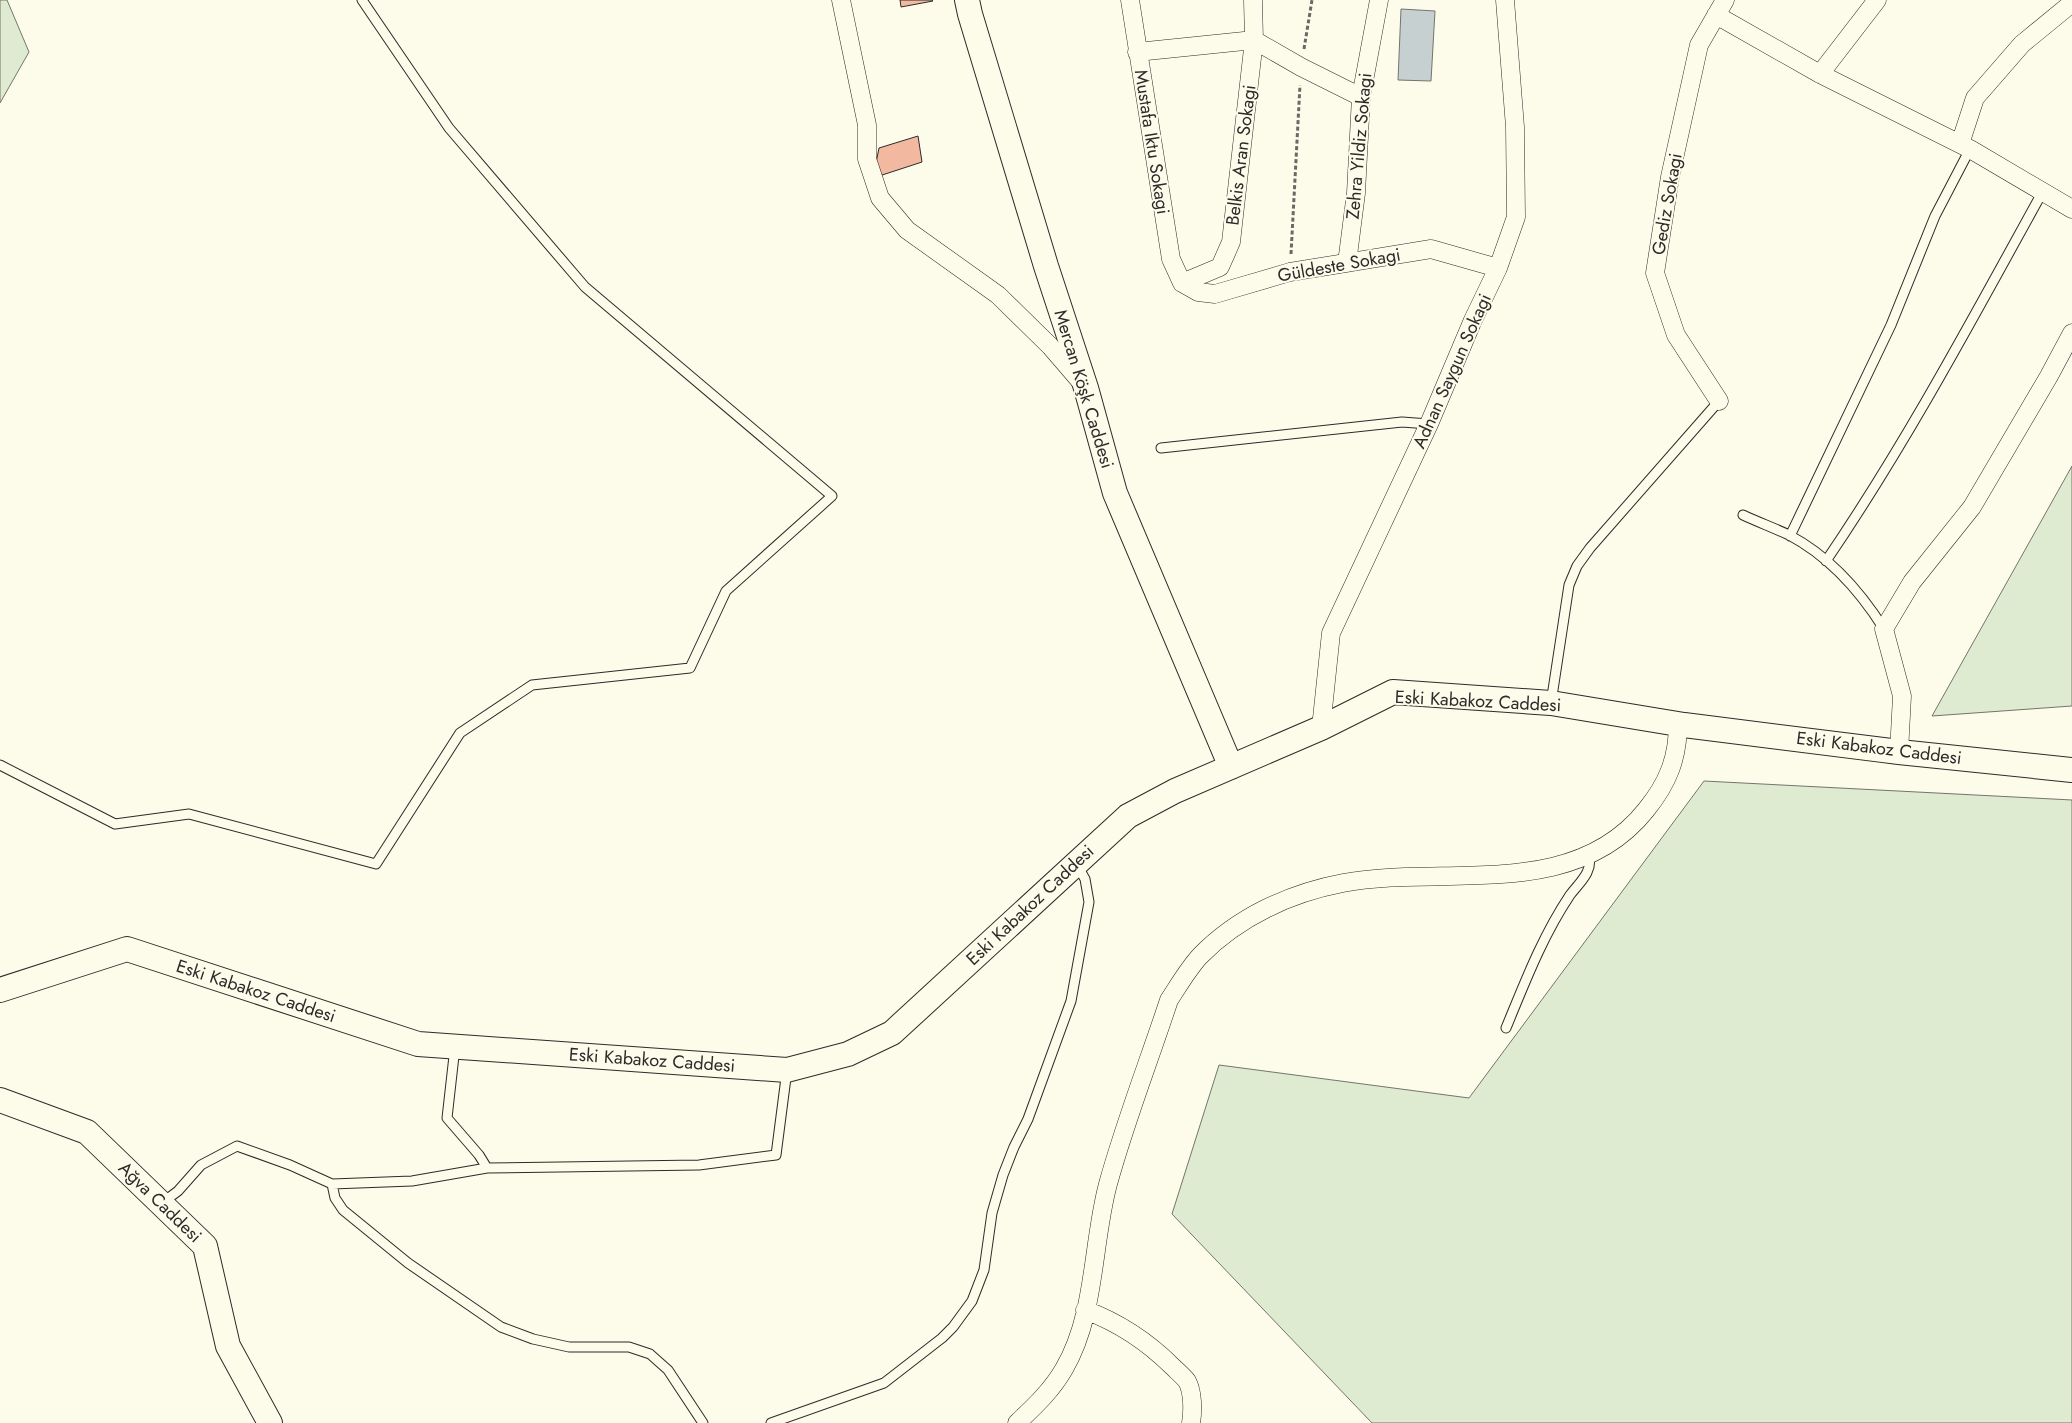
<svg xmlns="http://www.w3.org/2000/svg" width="2072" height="1423" font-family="Jost,sans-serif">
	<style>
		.green { fill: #deebd1; stroke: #74746e }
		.water { fill: #c7d0d0; stroke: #74746e }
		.building { fill: #f2b8a0; stroke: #2b2b2b }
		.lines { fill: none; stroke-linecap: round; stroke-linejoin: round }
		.lane-casing { stroke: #2b2b2b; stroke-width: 11 }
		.street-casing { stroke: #2b2b2b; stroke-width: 19 }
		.secondary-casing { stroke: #2b2b2b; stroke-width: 26 }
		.path { stroke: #6a6964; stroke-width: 3; stroke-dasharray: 4 2.5; stroke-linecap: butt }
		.lane { stroke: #fdfbea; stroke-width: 9 }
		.street { stroke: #fdfbea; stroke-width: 18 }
		.secondary { stroke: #fdfbea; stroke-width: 24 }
		.labels { text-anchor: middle; stroke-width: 4; stroke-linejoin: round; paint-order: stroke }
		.street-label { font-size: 18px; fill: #2b2b2b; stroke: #fdfbea }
	</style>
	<rect width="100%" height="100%" fill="#fdfbea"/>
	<path class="green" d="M0,0H7L29,52L0,103Z
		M2072,466V706L1932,716Z
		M1704,781L2072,800V1423H1372L1172,1214L1219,1065L1469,1098Z"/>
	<path class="water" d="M1401,9L1435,11L1431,81L1398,80Z"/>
	<path class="building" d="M900,0H932L933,1L901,7Z
		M918,136L922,162L873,178L879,148Z"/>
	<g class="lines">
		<g class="lane-casing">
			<path id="lane" d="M1161,448L1402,422L1429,424
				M1743,515C1758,522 1774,528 1789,535C1829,556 1860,591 1884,629
				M1790,536L1891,325L1935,216L1970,149
				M1826,561C1907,442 1974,316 2043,191
				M1551,703L1569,585L1577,566L1590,548L1719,401
				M0,765L115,824L189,814L376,864L460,733L532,685L690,668L726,591L832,496L585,287L449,128L362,0
				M1506,1028C1525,982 1542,937 1570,895C1580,882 1593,872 1589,855
				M455,1047L447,1118L479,1155L487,1168
				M332,1184L335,1198L343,1210L408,1263L501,1327L533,1339L569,1347H629L650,1354L668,1370L703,1423
				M162,1203L178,1191L201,1165L237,1146L290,1165L332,1184L412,1181L487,1168L699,1165L776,1155L787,1070
				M771,1423L884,1383L942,1338L953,1327L972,1301L984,1270L992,1213L1003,1175L1014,1147L1028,1119L1071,1001L1089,902L1085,879L1077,865"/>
		</g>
		<g class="street-casing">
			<path id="street" d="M841,0L867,125V159L880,198L907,230L998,295L1050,346L1081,382
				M1130,0L1171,259L1182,283
				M1716,15L1820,74L1970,149L2072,209
				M1137,52L1254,40L1301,67L1361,97
				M1820,74L1877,0
				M1960,144L1975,98L2022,44L2072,3
				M1347,263L1356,193L1361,97L1379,0
				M1182,283L1198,292L1215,294L1290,272L1431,249L1498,268
				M1182,283L1220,267L1231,242L1254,40L1253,0
				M1719,401L1676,335L1655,273L1670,177L1699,45L1725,0
				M1321,728L1331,633L1429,424L1473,320L1498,268L1516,217L1515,127L1505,0
				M1899,752L1902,696L1884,629L1912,582L1972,507L2049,376L2072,333
				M1085,1310C1120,1323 1147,1341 1173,1367C1177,1371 1183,1376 1187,1381C1193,1392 1193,1411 1191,1423
				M1017,1423C1035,1406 1052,1390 1064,1369C1096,1315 1092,1243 1108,1184C1125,1122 1149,1061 1169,1000C1179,985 1188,969 1200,956C1238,917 1290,893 1343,883C1443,864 1573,902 1646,810C1668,783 1678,758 1678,723"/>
		</g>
		<g class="secondary-casing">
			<path id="secondary" d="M967,0L970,14L1046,266L1086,388L1115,493L1231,767
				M0,990L127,949L418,1044L787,1070L848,1054L892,1033L1128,816L1175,791L1321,728L1393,692L1551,703L1684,725L1899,752L2072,770
				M0,1100L87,1132L205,1246L228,1346L270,1423"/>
		</g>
		<path class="path" d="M1304,49L1312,0
			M1291,254L1300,85"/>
		<use href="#lane" class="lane"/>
		<use href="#street" class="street"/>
		<use href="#secondary" class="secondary"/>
	</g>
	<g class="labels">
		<g class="street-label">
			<text transform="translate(1152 142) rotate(81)" y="6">Mustafa Iktu Sokagi</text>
			<text transform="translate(1359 146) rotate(-85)" y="6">Zehra Yildiz Sokagi</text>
			<text transform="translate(1241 155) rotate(-83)" y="6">Belkis Aran Sokagi</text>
			<text transform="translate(1667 204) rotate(-80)" y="6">Gediz Sokagi</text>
			<text transform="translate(1339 265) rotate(-10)" y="6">Güldeste Sokagi</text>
			<text transform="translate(1452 371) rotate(-66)" y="6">Adnan Saygun Sokagi</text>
			<text transform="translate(1084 389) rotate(73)" y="6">Mercan Köşk Caddesi</text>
			<text transform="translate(1478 701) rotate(3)" y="6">Eski Kabakoz Caddesi</text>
			<text transform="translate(1879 748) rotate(7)" y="6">Eski Kabakoz Caddesi</text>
			<text transform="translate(1030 905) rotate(-43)" y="6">Eski Kabakoz Caddesi</text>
			<text transform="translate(256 991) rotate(18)" y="6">Eski Kabakoz Caddesi</text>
			<text transform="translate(652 1060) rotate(4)" y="6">Eski Kabakoz Caddesi</text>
			<text transform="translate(160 1202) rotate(44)" y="6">Ağva Caddesi</text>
		</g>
	</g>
</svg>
